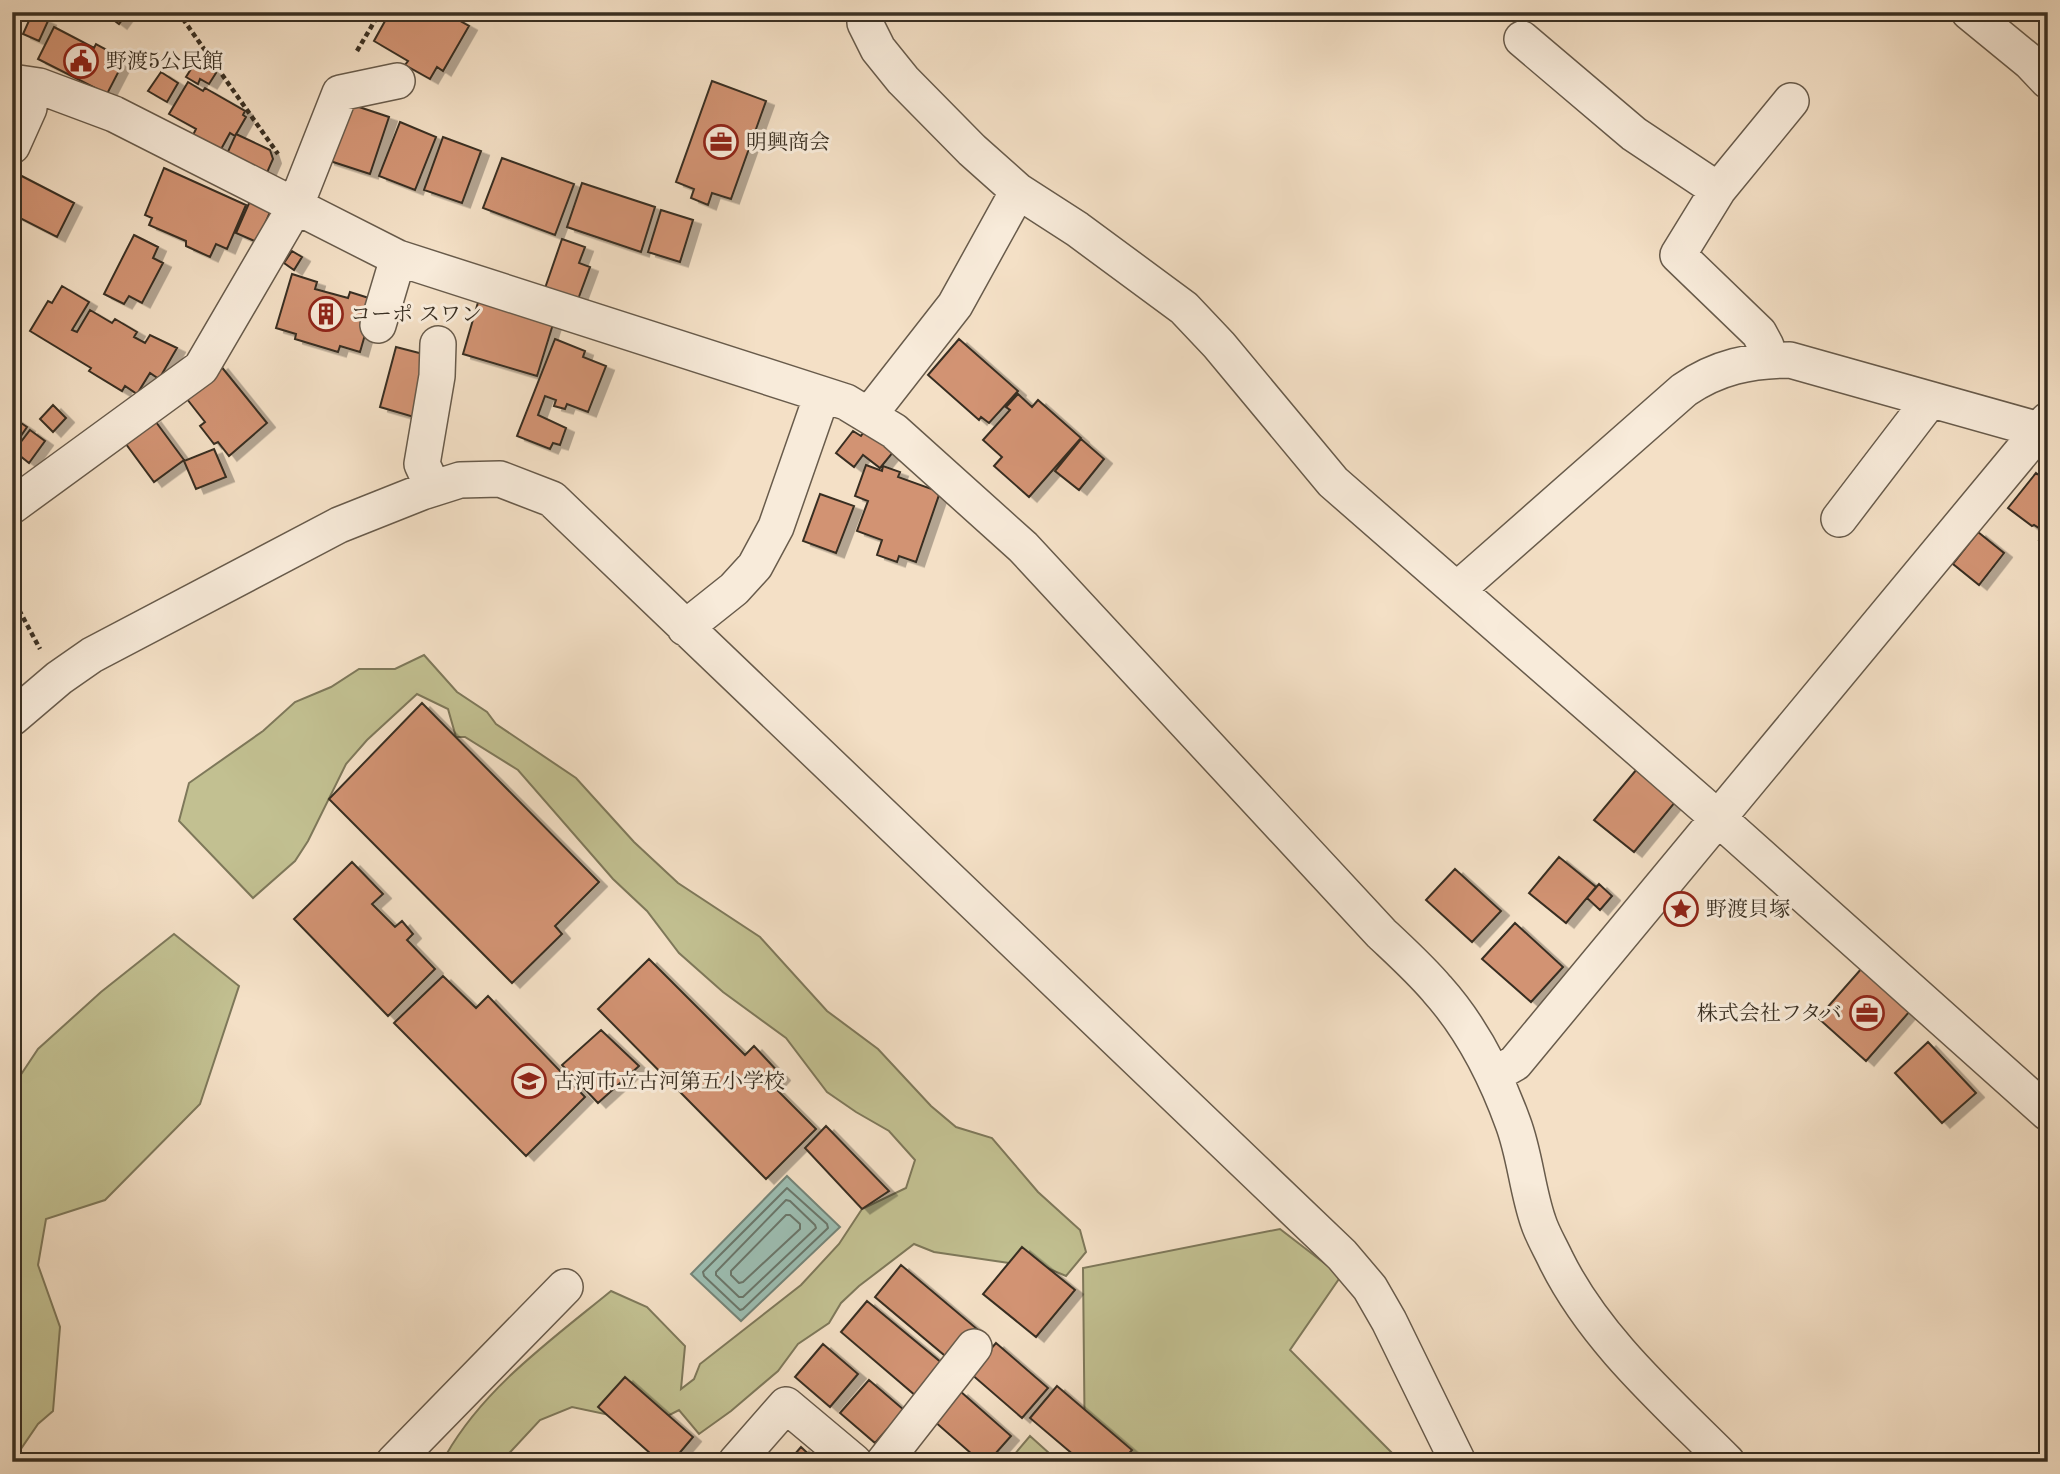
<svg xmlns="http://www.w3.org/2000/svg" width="2060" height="1474" font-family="'Old Standard TT','Noto Serif JP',serif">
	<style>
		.green { fill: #c2c091; stroke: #7e785a; stroke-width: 2 }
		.water { fill: #9cbdb1; stroke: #748478; stroke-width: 2 }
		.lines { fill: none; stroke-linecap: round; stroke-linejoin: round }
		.shore { stroke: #6a766a; stroke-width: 2 }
		.building { fill: #d29373; stroke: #392f22; stroke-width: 2; filter: url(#shadow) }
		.minor-casing { stroke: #685b4b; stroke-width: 38 }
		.path { stroke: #392f22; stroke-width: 4.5; stroke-dasharray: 5 3.5; stroke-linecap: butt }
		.minor { stroke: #f8ebda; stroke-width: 35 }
		.labels { text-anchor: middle; stroke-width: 6; stroke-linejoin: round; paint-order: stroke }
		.poi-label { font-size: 21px; fill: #392f22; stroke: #f8ebda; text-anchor: start }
	</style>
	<defs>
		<filter id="shadow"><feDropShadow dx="8" dy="4.5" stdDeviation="0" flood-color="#0004"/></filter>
	</defs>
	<rect width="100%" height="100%" fill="#f4e0c6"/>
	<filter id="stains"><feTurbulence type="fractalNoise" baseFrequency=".00286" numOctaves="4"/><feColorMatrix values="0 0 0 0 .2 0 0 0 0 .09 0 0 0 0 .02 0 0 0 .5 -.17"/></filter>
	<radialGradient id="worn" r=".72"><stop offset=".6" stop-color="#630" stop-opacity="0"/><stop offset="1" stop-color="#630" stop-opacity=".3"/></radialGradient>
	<path class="green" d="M424,655L457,692L487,712L496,724L576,778L634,842L678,883L760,937L827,1011L878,1049L931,1106L956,1127L992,1138L1038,1192L1080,1230L1086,1252L1066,1276L1038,1264L1009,1263L934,1252L914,1244L859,1286L841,1303L829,1323L798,1344L778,1371L731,1411L699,1434L679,1410L652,1424L572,1407L540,1420L501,1462H312L315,1459L377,1454L446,1455C484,1388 551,1340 611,1291L647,1307L685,1346L681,1389L694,1379L700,1364L801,1285L839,1244L862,1209L906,1188L915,1160L889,1131L856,1112L827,1092L786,1038L723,992L679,953L647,911L613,879L518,770L465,737H456L448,709L417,694L367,740L346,764L308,841L295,861L253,898L179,821L189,783L263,731L295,702L331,687L359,669H395Z
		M174,934L239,986L200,1104L105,1200L46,1219L38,1265L60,1327L53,1411L38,1424L12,1462V1088L38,1049L101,992Z
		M1280,1229L1341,1276L1290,1350L1396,1457L1470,1458L1465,1462H1085L1083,1268Z
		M1030,1436L1059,1462H1008Z"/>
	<path class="water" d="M787,1176L840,1227L741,1321L691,1274Z"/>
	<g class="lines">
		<path class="shore" d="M787,1188L827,1224L828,1228L743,1309L740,1310L704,1276L703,1272Z
			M786,1200L790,1201L815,1225L816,1228L743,1297H739L716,1275V1272Z
			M786,1215H790L800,1224V1229L743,1282L739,1283L731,1275V1271Z"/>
	</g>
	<path class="building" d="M103,12H128L119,24Z
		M390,12H444L469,26L443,71L437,67L430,79L405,65L408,61L374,41Z
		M32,14L48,21L39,41L23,34Z
		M54,27L94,48L96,44L118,56L116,59L123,63L107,94L38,59Z
		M198,58L210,65L209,68L216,73L209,84L200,79L198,84L186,77Z
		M161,72L178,83L167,102L148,91Z
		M712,81L766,101L731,199L712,193L708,205L691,198L694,189L676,182Z
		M188,82L203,91L205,88L245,111L243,115L246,117L235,136L230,133L220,151L193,135L196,129L169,114Z
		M347,103L389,117L370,174L327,160Z
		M400,122L436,137L415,190L379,176Z
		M236,134L270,150L273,159L266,175L226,156Z
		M443,137L481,151L462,203L424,190Z
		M502,158L574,184L555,235L483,208Z
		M164,168L246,205L227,249L216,244L210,257L186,246V241L149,225L152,218L145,215Z
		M12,171L74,203L57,237L12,214Z
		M582,183L655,207L641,252L567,227Z
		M250,201L271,210L257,242L236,233Z
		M661,210L693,220L680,262L648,252Z
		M134,235L158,247L153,258L163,263L142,303L129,296L124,304L104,294Z
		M562,239L585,247L579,263L590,267L577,302L544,291Z
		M292,251L302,257L294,270L284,263Z
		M292,274L317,282L315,289L348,298L350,292L375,300L360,352L340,346L338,352L295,339L296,334L276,328Z
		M62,286L89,302L72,330L77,332L90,310L112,323L115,319L137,332L134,337L145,343L150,335L177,348L159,379L150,373L137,394L125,386L122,391L89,371L91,368L30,331L48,301L52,303Z
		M479,299L554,321L537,376L463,354Z
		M555,339L585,351L583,357L606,366L588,412L567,404L565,409L554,406L556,400L545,396L538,415L566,428L560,445L553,443L550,449L517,436Z
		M959,339L1018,391L989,423L981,417L979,420L928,375Z
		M396,347L427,355L414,417L380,407Z
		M220,365L267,423L229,456L218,442L214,444L200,426L205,422L183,394Z
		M1018,394L1032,407L1038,400L1081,438L1029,497L994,466L1002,457L983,440L1010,410L1006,407Z
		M53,405L66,418L53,432L40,419Z
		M12,417L27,427L12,449Z
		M153,418L184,460L154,482L123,440Z
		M866,429L894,451L880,468L863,455L854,467L836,453L853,431L861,436Z
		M30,430L45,441L29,463L14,451Z
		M1081,439L1104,459L1079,490L1055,471Z
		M214,449L226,477L196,489L184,461Z
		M866,465L882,471L883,466L900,472L898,477L940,492L916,562L899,556L897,562L877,555L882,540L857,531L868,501L855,496Z
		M2036,473L2048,482V547L2039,540L2045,532L2034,525L2032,526L2008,508Z
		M820,494L854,506L836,553L803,541Z
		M1978,532L2004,553L1979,585L1953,564Z
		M422,703L599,882L555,926L562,934L512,983L329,799Z
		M1637,769L1676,801L1634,852L1594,820Z
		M1559,857L1596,887L1566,923L1529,893Z
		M352,862L383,894L372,904L395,927L402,921L413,934L407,940L435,969L388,1016L294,919Z
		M1455,869L1501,911L1472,942L1426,900Z
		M1599,884L1612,896L1600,910L1587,898Z
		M1515,923L1563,967L1531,1002L1482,959Z
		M649,959L745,1055L754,1046L782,1076L773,1086L816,1129L766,1179L598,1009Z
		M1862,968L1910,1011L1866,1061L1818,1018Z
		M443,976L476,1008L488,996L585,1097L526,1156L394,1023Z
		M601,1030L639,1066L598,1103L562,1065Z
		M1928,1042L1976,1093L1942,1123L1895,1073Z
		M826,1126L889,1191L862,1209L805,1148Z
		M1022,1247L1075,1290L1036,1337L983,1294Z
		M901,1265L977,1329L950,1360L875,1297Z
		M867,1301L943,1364L916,1396L841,1332Z
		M996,1343L1048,1388L1022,1418L970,1373Z
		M823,1344L858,1374L830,1407L795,1377Z
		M625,1377L693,1437L672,1462H660L598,1407Z
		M869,1380L904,1410L875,1443L840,1413Z
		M1057,1386L1132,1450L1122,1462H1082L1030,1418Z
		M960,1391L1011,1436L988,1462H981L934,1421Z
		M801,1447L817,1462H788Z"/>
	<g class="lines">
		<g class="minor-casing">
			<path id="minor" d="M866,12L865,23L878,49L903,80L972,150L1018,191L1077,229L1184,308L1219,345L1333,482L1719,819L2048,1113
				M1969,12L2030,62L2048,81
				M1522,39L1634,134L1718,190L1791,101
				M12,82L39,86L114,114L398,258L846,402L894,431L1023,547L1381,933C1400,951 1420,969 1437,989C1471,1027 1496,1076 1513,1123C1525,1155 1527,1189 1538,1221C1542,1234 1550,1247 1556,1260C1595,1339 1665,1400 1727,1462
				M12,146L29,108L30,85
				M1718,190L1678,255L1759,333L1766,346L1767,360
				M378,325L398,258
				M869,415L955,305L1018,191
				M433,488L422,464L437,376L438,344
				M12,506L201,368L295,207L340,93L397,81
				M1839,519L1930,400
				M1458,589L1684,390C1717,367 1751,360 1790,360L2039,430L2048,438
				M685,628L734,589L755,566L776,527L822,395
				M12,718L59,678L92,655L339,525L422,492L460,480L500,479L552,499L1342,1255L1370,1288L1389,1321L1458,1462
				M1494,1075L1515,1063L2048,420
				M394,1462L565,1287
				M736,1462L786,1405L854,1462
				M884,1462L974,1347"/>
		</g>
		<path class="path" d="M178,12L278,154
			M821,12L830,15
			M357,51L380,12
			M12,607L18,608L40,649"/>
		<use href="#minor" class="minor"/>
	</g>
	<defs>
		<g id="civic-ring" transform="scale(1.75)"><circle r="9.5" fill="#f8ebda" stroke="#8f2418" stroke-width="1.5"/><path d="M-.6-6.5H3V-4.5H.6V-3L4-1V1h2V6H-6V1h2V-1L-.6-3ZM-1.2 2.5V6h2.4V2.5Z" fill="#8f2418"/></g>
		<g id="office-ring" transform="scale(1.75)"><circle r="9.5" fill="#f8ebda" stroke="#8f2418" stroke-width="1.5"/><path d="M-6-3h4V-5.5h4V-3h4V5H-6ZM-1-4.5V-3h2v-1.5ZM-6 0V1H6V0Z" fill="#8f2418"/></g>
		<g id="building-ring" transform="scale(1.75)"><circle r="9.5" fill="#f8ebda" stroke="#8f2418" stroke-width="1.5"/><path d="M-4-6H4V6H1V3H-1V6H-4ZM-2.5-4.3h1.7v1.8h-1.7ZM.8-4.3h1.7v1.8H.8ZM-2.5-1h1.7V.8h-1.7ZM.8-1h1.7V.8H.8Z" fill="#8f2418"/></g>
		<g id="sight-ring" transform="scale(1.75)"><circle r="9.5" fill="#f8ebda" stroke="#8f2418" stroke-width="1.5"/><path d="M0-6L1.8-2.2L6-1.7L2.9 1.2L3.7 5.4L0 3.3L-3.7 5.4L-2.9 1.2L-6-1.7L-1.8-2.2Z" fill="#8f2418"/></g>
		<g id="school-ring" transform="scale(1.75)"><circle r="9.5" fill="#f8ebda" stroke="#8f2418" stroke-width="1.5"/><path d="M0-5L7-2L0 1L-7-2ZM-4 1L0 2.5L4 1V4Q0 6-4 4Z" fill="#8f2418"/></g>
	</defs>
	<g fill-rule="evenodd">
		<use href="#civic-ring" x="81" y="61"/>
		<use href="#office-ring" x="721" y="142"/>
		<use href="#building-ring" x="326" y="314"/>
		<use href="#sight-ring" x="1681" y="909"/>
		<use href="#office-ring" x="1867" y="1013"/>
		<use href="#school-ring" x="529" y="1081"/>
	</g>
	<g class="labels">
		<g class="poi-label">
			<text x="106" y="68">野渡5公民館</text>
			<text x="746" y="149">明興商会</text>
			<text x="350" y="321">コーポ スワン</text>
			<text x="1706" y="916">野渡貝塚</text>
			<text x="1842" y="1020" text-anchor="end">株式会社フタバ</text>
			<text x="554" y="1088">古河市立古河第五小学校</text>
		</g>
	</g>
	<rect width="2060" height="1474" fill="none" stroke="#f4e0c6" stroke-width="42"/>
	<rect x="14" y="14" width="2032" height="1446" fill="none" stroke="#392f22" stroke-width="3.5"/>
	<rect x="21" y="21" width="2018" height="1432" fill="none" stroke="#392f22" stroke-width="2"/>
	<rect width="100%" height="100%" filter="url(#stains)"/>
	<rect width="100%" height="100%" fill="url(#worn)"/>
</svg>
